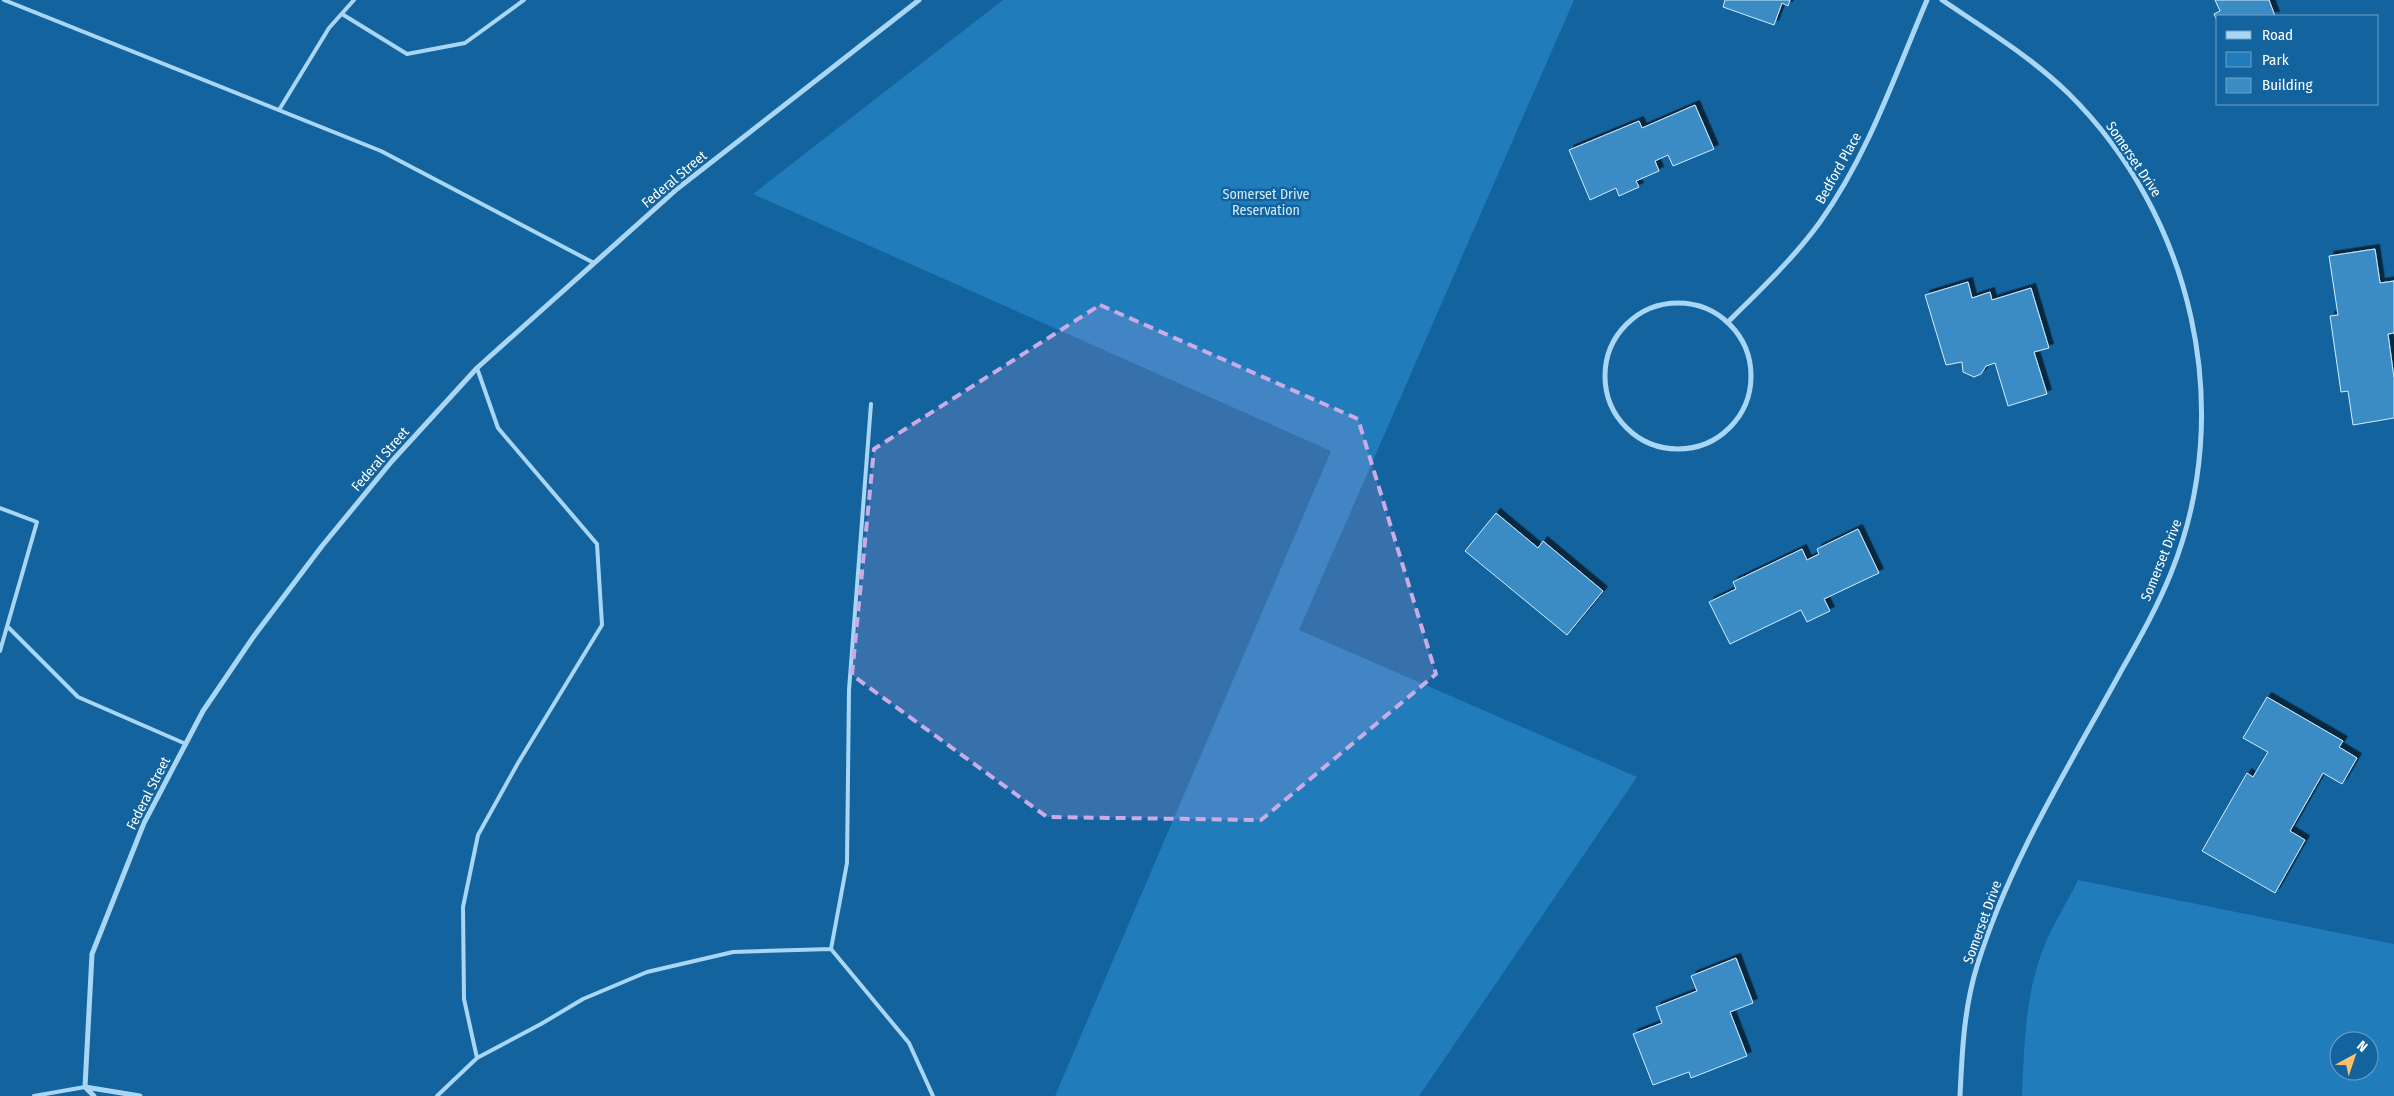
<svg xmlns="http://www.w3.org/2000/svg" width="2394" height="1096" font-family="'Fira Sans Condensed',sans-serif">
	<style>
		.green { fill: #217cbc; fill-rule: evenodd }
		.building { fill: #3b8cc5; stroke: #d2ecfe; filter: url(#shadow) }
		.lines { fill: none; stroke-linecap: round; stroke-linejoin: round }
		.lane { stroke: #a9d6f4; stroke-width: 4 }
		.street { stroke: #a9d6f4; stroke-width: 5 }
		.marked { fill: #caabe5; fill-opacity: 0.2; stroke: #caabe5; stroke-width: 4; stroke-dasharray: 10 6; stroke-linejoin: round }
		.labels { text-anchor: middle; stroke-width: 5; stroke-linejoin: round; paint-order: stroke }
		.street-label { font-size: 14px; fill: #fff; stroke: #12639e }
		.park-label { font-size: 14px; fill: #d2ecfe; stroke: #12639e }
	</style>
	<defs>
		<filter id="shadow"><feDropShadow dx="4.5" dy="-4.5" stdDeviation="0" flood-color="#0009"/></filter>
	</defs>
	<rect width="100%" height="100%" fill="#12639e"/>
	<path class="green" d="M1003,0H1574L1299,630L1637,777L1419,1096H1055L1331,451L753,194Z
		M2078,880L2394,944V1096H2022C2024,1049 2025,997 2042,952C2051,927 2067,903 2078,880ZM2339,1041H2369V1071H2339Z"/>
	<path class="building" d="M1725,0H1790L1788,6L1782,3L1774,25L1723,7Z
		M2215,0H2269L2275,16H2218V23L2214,14L2220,11Z
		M1695,105L1714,149L1673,166L1668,155L1655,161L1659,171L1636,181L1639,187L1619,196L1616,188L1590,200L1569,150L1639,121L1642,128Z
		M2375,249L2380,283L2394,281V333L2388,334L2394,378V418L2353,425L2348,391L2341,392L2330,316L2338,315L2329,256Z
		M1968,282L1972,298L1990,292L1992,300L2031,288L2049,348L2034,352L2047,394L2008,406L1995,363L1986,366L1981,374L1974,377L1963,372L1962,362L1946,365L1925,295Z
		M1496,513L1538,548L1543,541L1603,591L1567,635L1465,551Z
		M1858,529L1879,573L1824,599L1830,611L1807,622L1801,610L1730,644L1709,602L1736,589L1733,582L1802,549L1807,560L1819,554L1817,549Z
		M2267,697L2343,741L2339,747L2357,758L2342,784L2323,773L2290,831L2305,840L2275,893L2202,851L2247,773L2253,777L2268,752L2243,738Z
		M1736,958L1753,1003L1730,1012L1747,1056L1691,1078L1689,1072L1653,1085L1633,1034L1662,1023L1656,1007L1697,991L1691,976Z"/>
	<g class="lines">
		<path class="lane" d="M4,0L381,151L594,263
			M342,14L407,54L465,43L524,0
			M279,110L329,28L354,0
			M477,368L498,428L597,544L602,625L518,763L478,835L463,907L464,999L477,1058
			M0,508L37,522L0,651
			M8,627L78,697L186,744
			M831,949L909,1043L933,1096
			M34,1096L85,1087
			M437,1096L477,1058L541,1024L583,999L647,972L733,952L831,949L847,863L849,690L871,404"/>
		<path class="street" d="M1942,0C1985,29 2030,56 2068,93C2193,216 2237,410 2171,573C2157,608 2138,641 2120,673C2068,768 2009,862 1977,966C1964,1008 1962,1052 1960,1096
			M1605 376a73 73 0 1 1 146 0a73 73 0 1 1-146 0Z
			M1728,322C1760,290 1794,258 1820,222C1868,155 1895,75 1927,0
			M85,1087L140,1096
			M94,1096L85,1087L92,954L144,823L203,711L254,636L322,546L392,461L477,368L677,189L919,0"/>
	</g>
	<path class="marked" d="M1100,305L1358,419L1436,674L1261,820L1047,817L852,675L874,449Z"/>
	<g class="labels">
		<g class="street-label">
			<text transform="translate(2134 159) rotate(56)" y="5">Somerset Drive</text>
			<text transform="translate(1838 168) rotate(-61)" y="5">Bedford Place</text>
			<text transform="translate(674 179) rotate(-40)" y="5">Federal Street</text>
			<text transform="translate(380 459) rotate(-49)" y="5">Federal Street</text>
			<text transform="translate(2161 560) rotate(-68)" y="5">Somerset Drive</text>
			<text transform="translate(148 793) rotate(-63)" y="5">Federal Street</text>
			<text transform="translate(1982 922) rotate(-70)" y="5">Somerset Drive</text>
		</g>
		<g class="park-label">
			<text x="1266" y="199">Somerset Drive<tspan x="1266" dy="16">Reservation</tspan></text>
		</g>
	</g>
	<rect x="2216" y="15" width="162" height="90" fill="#12639e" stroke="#71a1c5"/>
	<rect x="2226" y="31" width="25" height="8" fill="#a9d6f4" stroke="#71a1c5"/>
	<text x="2262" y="40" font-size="15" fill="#ffffff">Road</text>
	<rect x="2226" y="52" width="25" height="15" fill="#217cbc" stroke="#71a1c5"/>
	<text x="2262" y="65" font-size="15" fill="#ffffff">Park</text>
	<rect x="2226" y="78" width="25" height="15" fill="#3b8cc5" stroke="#71a1c5"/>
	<text x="2262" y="90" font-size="15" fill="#ffffff">Building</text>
	<g transform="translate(2354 1056) rotate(40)"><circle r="24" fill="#12639e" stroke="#71a1c5"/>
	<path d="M0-4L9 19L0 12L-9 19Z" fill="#ffc06d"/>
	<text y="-8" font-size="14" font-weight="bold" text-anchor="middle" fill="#ffffff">N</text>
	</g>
</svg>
